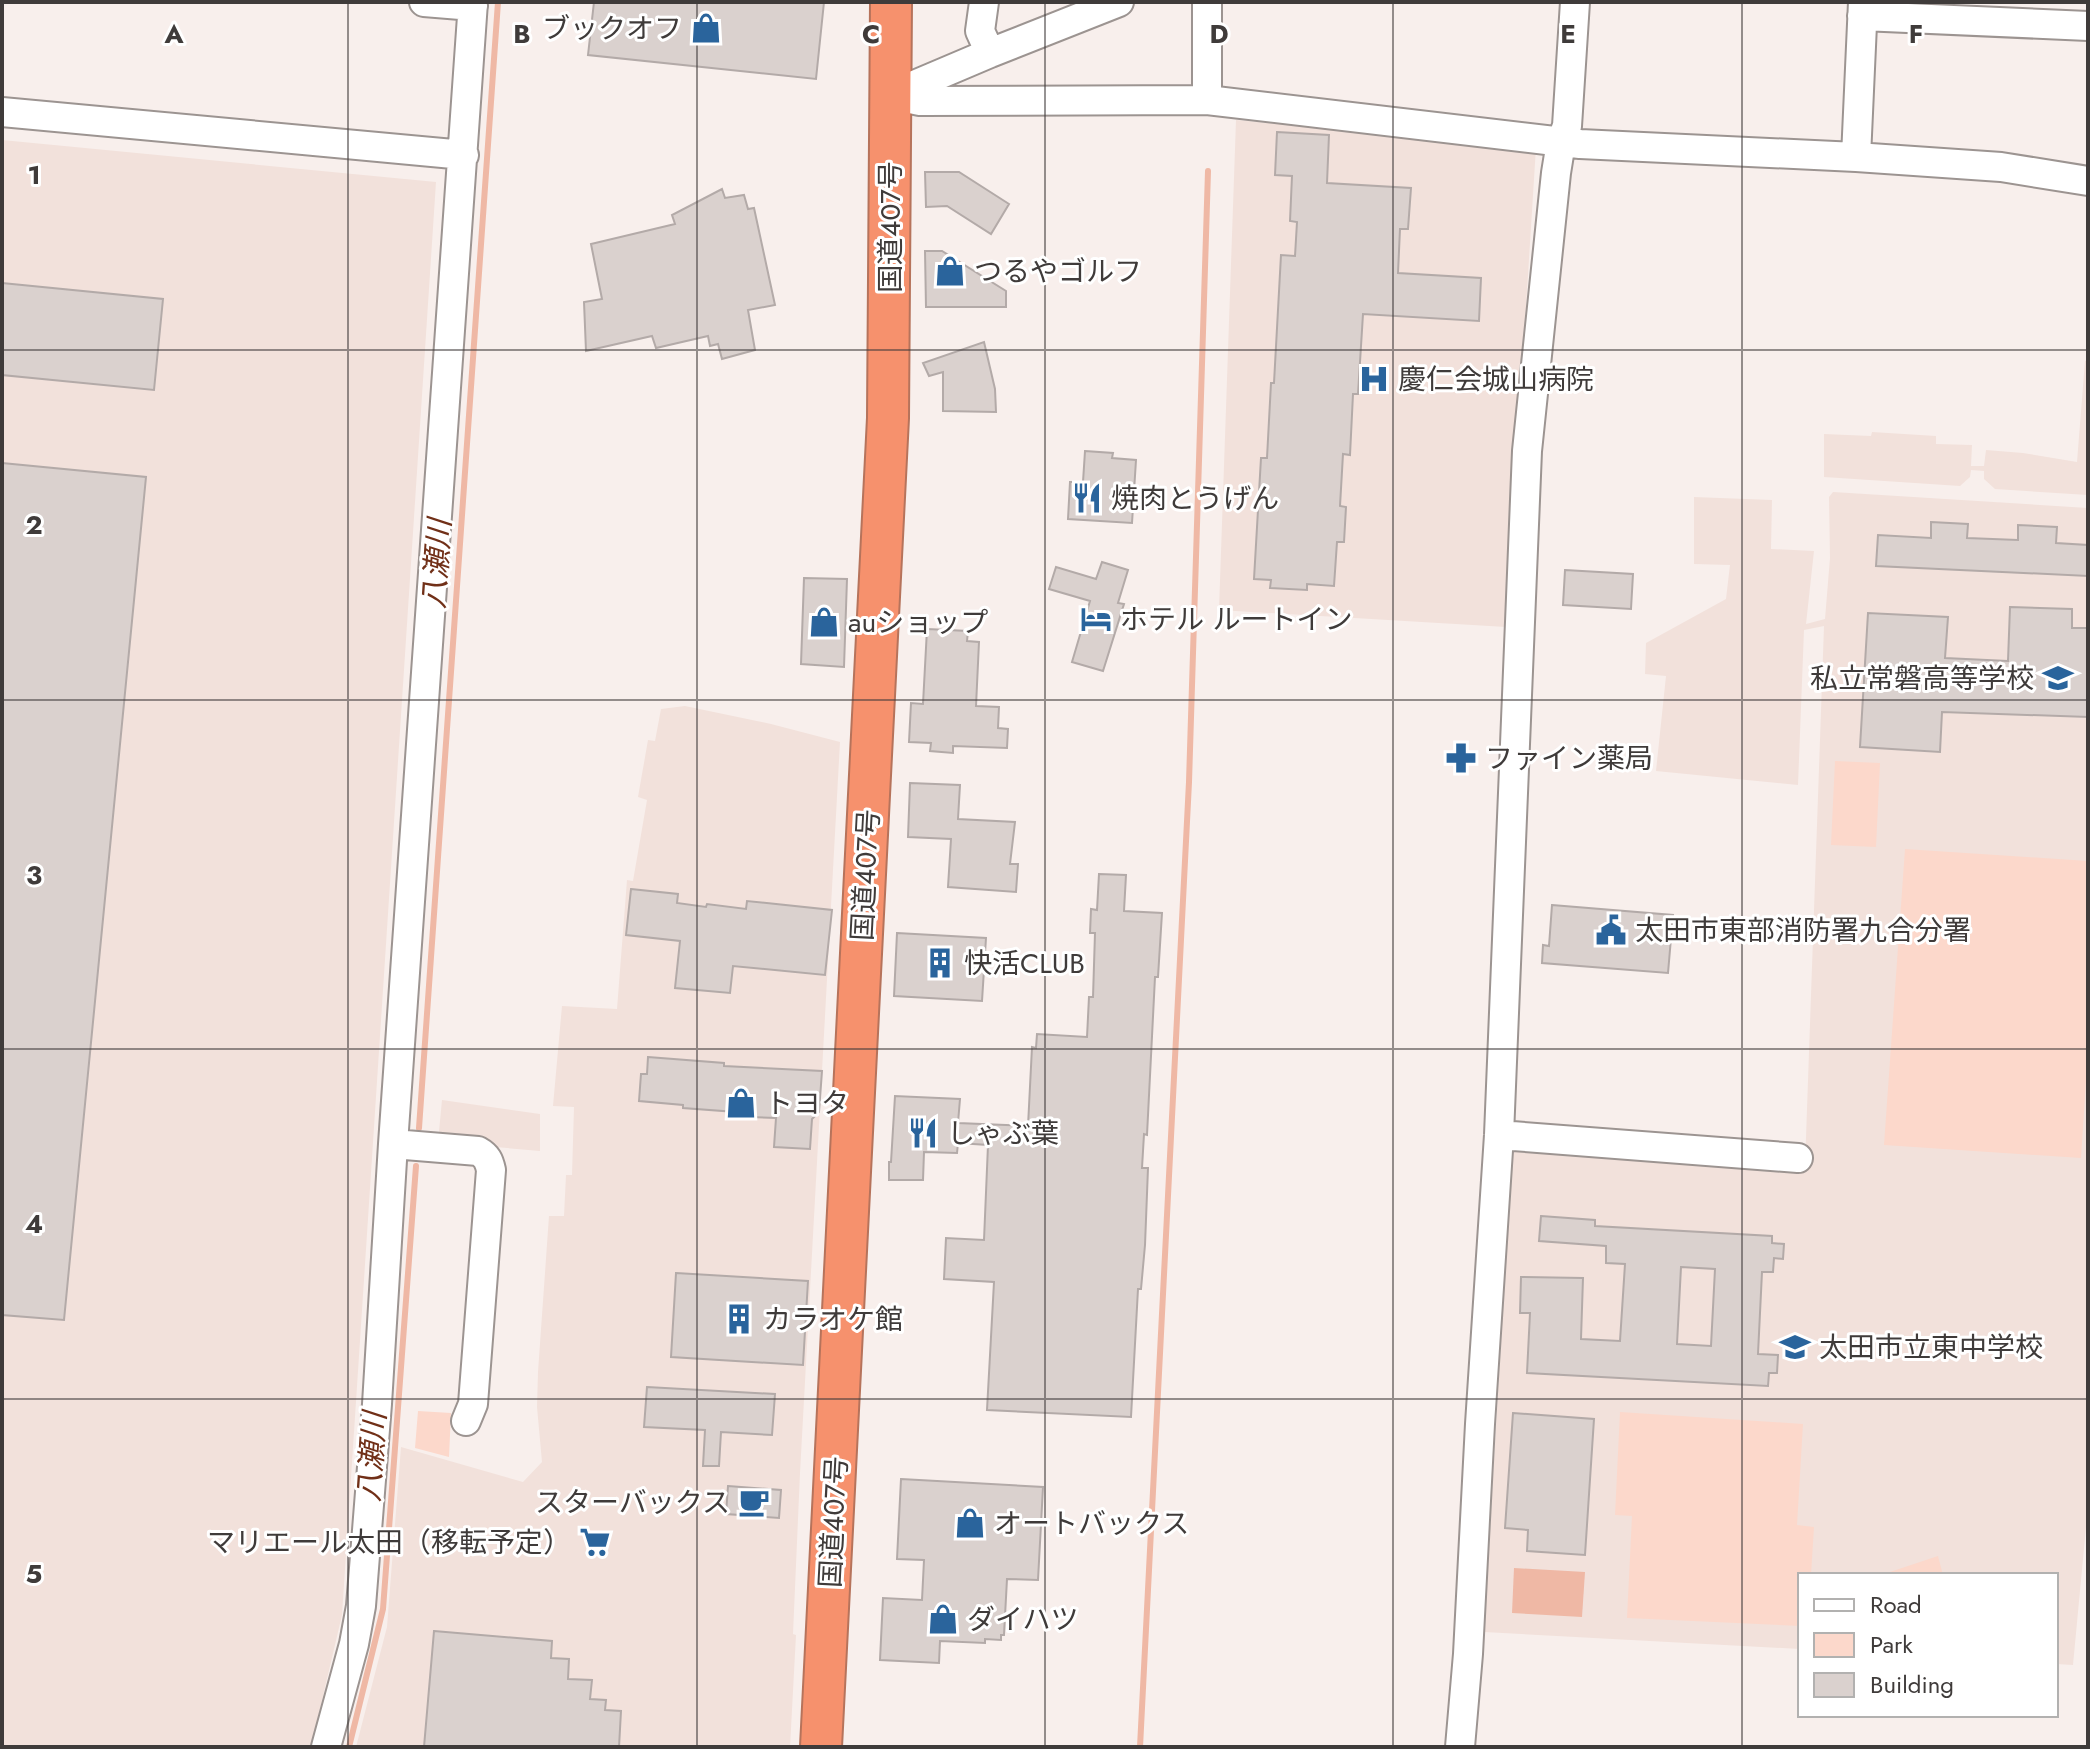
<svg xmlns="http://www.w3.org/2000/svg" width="2090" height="1749" font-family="Jost,'Noto Sans JP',sans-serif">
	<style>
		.built { fill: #f2e1db }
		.green { fill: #fcd8cb }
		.water { fill: #efb8a5 }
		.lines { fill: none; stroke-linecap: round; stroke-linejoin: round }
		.stream { stroke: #efb8a5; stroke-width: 6 }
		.building { fill: #dad1ce; stroke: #b3aaa8; stroke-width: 2; fill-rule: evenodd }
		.minor-casing { stroke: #9c9491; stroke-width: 32 }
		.highway-casing { stroke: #b6735b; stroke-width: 44 }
		.minor { stroke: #fff; stroke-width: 28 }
		.highway { stroke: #f6916d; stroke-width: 40 }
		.grid { fill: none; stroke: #3f3b3a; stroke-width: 2; stroke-opacity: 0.55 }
		.labels { text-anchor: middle; stroke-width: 6; stroke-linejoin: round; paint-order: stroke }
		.poi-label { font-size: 28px; fill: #3f3b3a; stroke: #fff; text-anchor: start }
		.street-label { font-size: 28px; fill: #3f3b3a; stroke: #fff }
		.water-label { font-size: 30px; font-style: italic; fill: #713018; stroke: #fff }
		.grid-label { font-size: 26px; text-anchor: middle; font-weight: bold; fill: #3f3b3a; stroke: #fff; stroke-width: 6; stroke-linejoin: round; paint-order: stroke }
	</style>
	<rect width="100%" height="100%" fill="#f8efec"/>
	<path class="built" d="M1236,120L1536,147L1506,627L1219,610Z
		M2,140L436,182L342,1615L311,1747H2Z
		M2088,360V495L1995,489L1984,479V471L1971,470L1970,477L1960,486L1824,477V434L1871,436L1872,432L1936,436V444L1972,445L1971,466H1984L1986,450L2023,453L2077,462L2085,361Z
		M1833,492L2088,508V1506L2073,1665L2056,1664V1575H1800V1649L1484,1632L1512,1153L1525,1143L1805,1166L1824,626L1804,630L1798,785L1656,771L1666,676L1645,674L1646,643L1726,599L1730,565L1694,564V497L1772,500L1771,549L1814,551L1806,624L1825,619L1830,558L1829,497Z
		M685,706L771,724L840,742L800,1473L793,1634L796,1635L790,1747H356L387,1627L401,1447L523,1482L542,1462L537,1407L538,1372L549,1216H564L566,1175H572L574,1107L553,1106L562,1006L617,1009L627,880L633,881L647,800L638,797L648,740L655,741L661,709Z
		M442,1100L540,1114V1151L438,1142Z"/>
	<path class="green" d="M1835,761L1880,763L1876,847L1831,845Z
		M1905,849L2088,861V1050L2081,1158L1884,1145Z
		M418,1411L451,1413L449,1457L415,1448Z
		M1620,1412L1803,1424L1797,1525L1814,1527L1811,1575H1800V1626L1627,1618L1632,1516L1615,1515Z
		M1938,1556L1943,1575H1881Z"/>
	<path class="water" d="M1514,1568L1585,1572L1582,1617L1512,1613Z"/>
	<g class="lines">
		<path class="stream" d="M419,1128L498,2
			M349,1747L383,1609L416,1166
			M1140,1747L1189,782L1208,171"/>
	</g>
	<path class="building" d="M594,2H824L816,79L588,55Z
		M1277,132L1329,135L1327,183L1411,188L1408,229H1400L1398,273L1481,278L1479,321L1363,314L1358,394H1353L1350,455L1343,454L1340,506L1346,507L1344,542H1337L1334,586L1307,584V590L1270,588L1271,580L1254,579L1261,458H1267L1271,383H1274L1281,255L1295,256L1297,222L1290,221L1292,176L1275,175Z
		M925,172H959L1009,204L991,234L947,206L926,207Z
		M722,189L725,198L744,195L748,209L754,208L775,305L748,310L755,350L722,359L718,344L710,346L708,336L656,348L652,336L586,351L584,302L602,299L591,244L675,224L672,215Z
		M925,251H942L1006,291V307H926Z
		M2,283L163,299L154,390L2,375Z
		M984,342L995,389L996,412L943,411V372L929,376L923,363Z
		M1085,451L1113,453L1112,458L1136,460L1132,523L1068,519L1070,482H1083Z
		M2,463L146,477L64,1320L2,1315Z
		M1931,522L1968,524L1967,538L2018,540V525L2057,527L2056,543L2088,545V576L1876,566L1878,535L1931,538Z
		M1102,562L1128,570L1118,603L1124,604L1103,671L1072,662L1090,601L1049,589L1056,567L1096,579Z
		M1565,570L1633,574L1631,609L1563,605Z
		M804,578L847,579L844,667L801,664Z
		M2010,607L2072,609V628H2088V717L1942,712L1940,752L1860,747L1868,613L1948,617L1945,658L2008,661Z
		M927,629L968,631L967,641L979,642L976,706L999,707L998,728L1008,729L1007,748L953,746V753L930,751L931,743L909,742L911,703L923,704Z
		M910,783L960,785L958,819L1015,822L1010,864H1018L1016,892L948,887L951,839L908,837Z
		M1099,874L1126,875L1124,911L1162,913L1158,977H1155L1147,1135L1144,1134L1142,1168H1148L1145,1245L1141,1289H1138L1131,1417L987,1410L994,1282L944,1279L946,1238L984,1240L988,1145L958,1143L957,1153L924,1152L923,1180H889V1162H891L895,1096L960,1099L958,1123L1028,1126L1032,1047L1036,1048L1037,1034L1087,1037L1089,997H1093L1095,933H1090L1091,909L1097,910Z
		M631,889L678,894L677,903L706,907L707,904L746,909L747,901L832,910L825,975L733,966L730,993L675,988L680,941L626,935Z
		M1552,905L1673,915L1668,973L1542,963L1543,945L1549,946Z
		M897,933L986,938L982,1001L894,996Z
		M648,1057L724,1063V1066L822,1071L819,1112L812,1119L810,1149L774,1147L776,1118L749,1117V1113L683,1108V1105L639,1101L641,1074H647Z
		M1541,1216L1595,1220V1226L1772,1236V1243L1784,1244L1783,1259L1774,1258L1773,1272H1762L1758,1354L1778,1355L1777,1373H1769L1768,1386L1527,1373L1530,1313H1520L1521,1277L1583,1278L1581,1339L1620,1341L1625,1264L1606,1263V1246L1539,1241ZM1681,1267L1715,1269L1711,1346L1677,1344Z
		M676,1273L808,1281L803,1365L671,1357Z
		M647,1387L775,1394L772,1435L721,1432L719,1466H703L705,1430L644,1427Z
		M1513,1413L1594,1419L1585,1555L1527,1551L1528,1530L1505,1528Z
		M901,1479L1043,1487L1038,1580L1007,1579L1004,1635H1001V1640L985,1639V1643L940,1641L939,1663L880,1660L883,1598L922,1600L924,1560L897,1559Z
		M728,1486L781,1490L779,1518L726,1514Z
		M434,1631L552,1641L551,1658L569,1659L568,1679L592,1680L590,1699L606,1700L605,1710L621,1711L619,1747H424Z"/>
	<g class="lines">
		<g class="minor-casing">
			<path id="minor" d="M424,2L473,6
				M984,2L980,31L990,53
				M1862,16L2088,26
				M891,95L920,101L1207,100L1580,144L1856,157L2001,167L2088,181
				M891,95L990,53L1119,2
				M1207,100V2
				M2,112L464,155
				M1856,157L1863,2
				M1499,1135L1798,1158
				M393,1144L478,1151C487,1156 489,1161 491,1170L473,1404L466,1421
				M326,1747L354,1644L361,1606L377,1404L393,1144L473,2
				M1460,1747L1468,1654L1480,1424L1499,1135L1527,451L1556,173L1561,142L1567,126L1575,2"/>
		</g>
		<g class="highway-casing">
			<path id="highway" d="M821,1747L888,418L891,2"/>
		</g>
		<use href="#minor" class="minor"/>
		<use href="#highway" class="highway"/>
	</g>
	<path class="grid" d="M348,2V1747M697,2V1747M1045,2V1747M1393,2V1747M1742,2V1747M2,350H2088M2,700H2088M2,1049H2088M2,1399H2088"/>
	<defs>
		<g id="shop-bare" transform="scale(2.4)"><path d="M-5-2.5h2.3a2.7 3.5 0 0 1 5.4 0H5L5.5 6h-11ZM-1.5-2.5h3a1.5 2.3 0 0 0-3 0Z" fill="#2a649c" stroke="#fff" stroke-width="2.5" paint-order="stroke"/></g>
		<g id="hospital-bare" transform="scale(2.4)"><path d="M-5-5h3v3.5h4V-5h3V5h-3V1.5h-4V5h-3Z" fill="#2a649c" stroke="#fff" stroke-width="2.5" paint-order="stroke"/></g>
		<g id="restaurant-bare" transform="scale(2.4)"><path d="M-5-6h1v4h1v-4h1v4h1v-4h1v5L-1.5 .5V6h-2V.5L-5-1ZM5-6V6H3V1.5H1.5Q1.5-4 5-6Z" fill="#2a649c" stroke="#fff" stroke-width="2.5" paint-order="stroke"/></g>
		<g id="hotel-bare" transform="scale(2.4)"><path d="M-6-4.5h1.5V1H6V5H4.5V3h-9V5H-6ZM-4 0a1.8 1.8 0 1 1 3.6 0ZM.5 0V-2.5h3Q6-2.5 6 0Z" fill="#2a649c" stroke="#fff" stroke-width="2.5" paint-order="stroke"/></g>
		<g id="school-bare" transform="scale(2.4)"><path d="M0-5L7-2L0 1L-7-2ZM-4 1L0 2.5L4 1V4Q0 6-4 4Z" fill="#2a649c" stroke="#fff" stroke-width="2.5" paint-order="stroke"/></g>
		<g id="pharmacy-bare" transform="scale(2.4)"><path d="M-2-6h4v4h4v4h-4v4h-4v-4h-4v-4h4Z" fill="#2a649c" stroke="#fff" stroke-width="2.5" paint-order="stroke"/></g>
		<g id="civic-bare" transform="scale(2.4)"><path d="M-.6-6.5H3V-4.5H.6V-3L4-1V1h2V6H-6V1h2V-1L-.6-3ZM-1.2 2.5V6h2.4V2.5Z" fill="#2a649c" stroke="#fff" stroke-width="2.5" paint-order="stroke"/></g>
		<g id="building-bare" transform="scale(2.4)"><path d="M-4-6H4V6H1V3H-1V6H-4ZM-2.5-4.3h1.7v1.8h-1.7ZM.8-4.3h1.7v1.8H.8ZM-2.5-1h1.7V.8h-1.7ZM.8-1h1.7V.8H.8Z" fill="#2a649c" stroke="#fff" stroke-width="2.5" paint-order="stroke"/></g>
		<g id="cafe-bare" transform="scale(2.4)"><path d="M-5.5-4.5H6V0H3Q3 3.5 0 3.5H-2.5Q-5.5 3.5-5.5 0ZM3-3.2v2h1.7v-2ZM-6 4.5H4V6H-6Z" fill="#2a649c" stroke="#fff" stroke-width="2.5" paint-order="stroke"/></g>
		<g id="supermarket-bare" transform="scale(2.4)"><path d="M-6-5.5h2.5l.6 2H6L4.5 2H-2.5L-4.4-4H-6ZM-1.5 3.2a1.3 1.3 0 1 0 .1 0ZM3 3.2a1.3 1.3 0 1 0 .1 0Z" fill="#2a649c" stroke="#fff" stroke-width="2.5" paint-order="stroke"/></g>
	</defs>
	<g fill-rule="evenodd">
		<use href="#shop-bare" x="706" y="28"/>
		<use href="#shop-bare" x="950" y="271"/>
		<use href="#hospital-bare" x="1374" y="379"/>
		<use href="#restaurant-bare" x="1087" y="498"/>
		<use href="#hotel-bare" x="1096" y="619"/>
		<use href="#shop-bare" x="824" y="622"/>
		<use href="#school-bare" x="2058" y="678"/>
		<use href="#pharmacy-bare" x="1461" y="758"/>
		<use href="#civic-bare" x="1611" y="930"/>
		<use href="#building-bare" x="940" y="963"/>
		<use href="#shop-bare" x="741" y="1103"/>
		<use href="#restaurant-bare" x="923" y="1133"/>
		<use href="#building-bare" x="739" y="1319"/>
		<use href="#school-bare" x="1795" y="1347"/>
		<use href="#cafe-bare" x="754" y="1502"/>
		<use href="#shop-bare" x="970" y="1523"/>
		<use href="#supermarket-bare" x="595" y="1542"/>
		<use href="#shop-bare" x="943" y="1619"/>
	</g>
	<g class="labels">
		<g class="poi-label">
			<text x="682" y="38" text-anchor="end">ブックオフ</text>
			<text x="974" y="281">つるやゴルフ</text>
			<text x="1398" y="389">慶仁会城山病院</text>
			<text x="1111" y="508">焼肉とうげん</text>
			<text x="1120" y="629">ホテル ルートイン</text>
			<text x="848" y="632">auショップ</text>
			<text x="2034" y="688" text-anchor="end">私立常磐高等学校</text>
			<text x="1485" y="768">ファイン薬局</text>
			<text x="1635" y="940">太田市東部消防署九合分署</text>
			<text x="964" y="973">快活CLUB</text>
			<text x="765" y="1113">トヨタ</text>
			<text x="947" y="1143">しゃぶ葉</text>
			<text x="763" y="1329">カラオケ館</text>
			<text x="1819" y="1357">太田市立東中学校</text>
			<text x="730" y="1512" text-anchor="end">スターバックス</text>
			<text x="994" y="1533">オートバックス</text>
			<text x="571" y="1552" text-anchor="end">マリエール太田（移転予定）</text>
			<text x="967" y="1629">ダイハツ</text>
		</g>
		<g class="street-label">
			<text transform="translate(890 227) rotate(-90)" y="10">国道407号</text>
			<text transform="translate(865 875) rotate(-87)" y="10">国道407号</text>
			<text transform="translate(833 1522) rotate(-87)" y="10">国道407号</text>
		</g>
		<g class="water-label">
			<text transform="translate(437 564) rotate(-86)" y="10">八瀬川</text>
			<text transform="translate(372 1457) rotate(-86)" y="10">八瀬川</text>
		</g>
	</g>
	<g class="grid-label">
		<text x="174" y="43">A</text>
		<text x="522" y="43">B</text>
		<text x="871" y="43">C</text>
		<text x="1219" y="43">D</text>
		<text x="1568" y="43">E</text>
		<text x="1916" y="43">F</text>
		<text x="34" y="184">1</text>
		<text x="34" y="534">2</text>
		<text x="34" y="884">3</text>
		<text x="34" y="1233">4</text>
		<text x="34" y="1583">5</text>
	</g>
	<rect width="2090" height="1749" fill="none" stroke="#3f3b3a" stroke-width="8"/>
	<rect x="1798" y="1573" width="260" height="144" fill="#ffffff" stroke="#b2b1b0" stroke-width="2"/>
	<rect x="1814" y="1599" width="40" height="12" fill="#ffffff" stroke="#b2b1b0" stroke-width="2"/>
	<text x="1870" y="1613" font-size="24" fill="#3f3b3a">Road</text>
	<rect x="1814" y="1633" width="40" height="24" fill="#fcd8cb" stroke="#b2b1b0" stroke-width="2"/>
	<text x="1870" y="1653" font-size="24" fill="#3f3b3a">Park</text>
	<rect x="1814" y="1673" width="40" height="24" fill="#dad1ce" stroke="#b2b1b0" stroke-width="2"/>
	<text x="1870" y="1693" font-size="24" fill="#3f3b3a">Building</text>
</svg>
